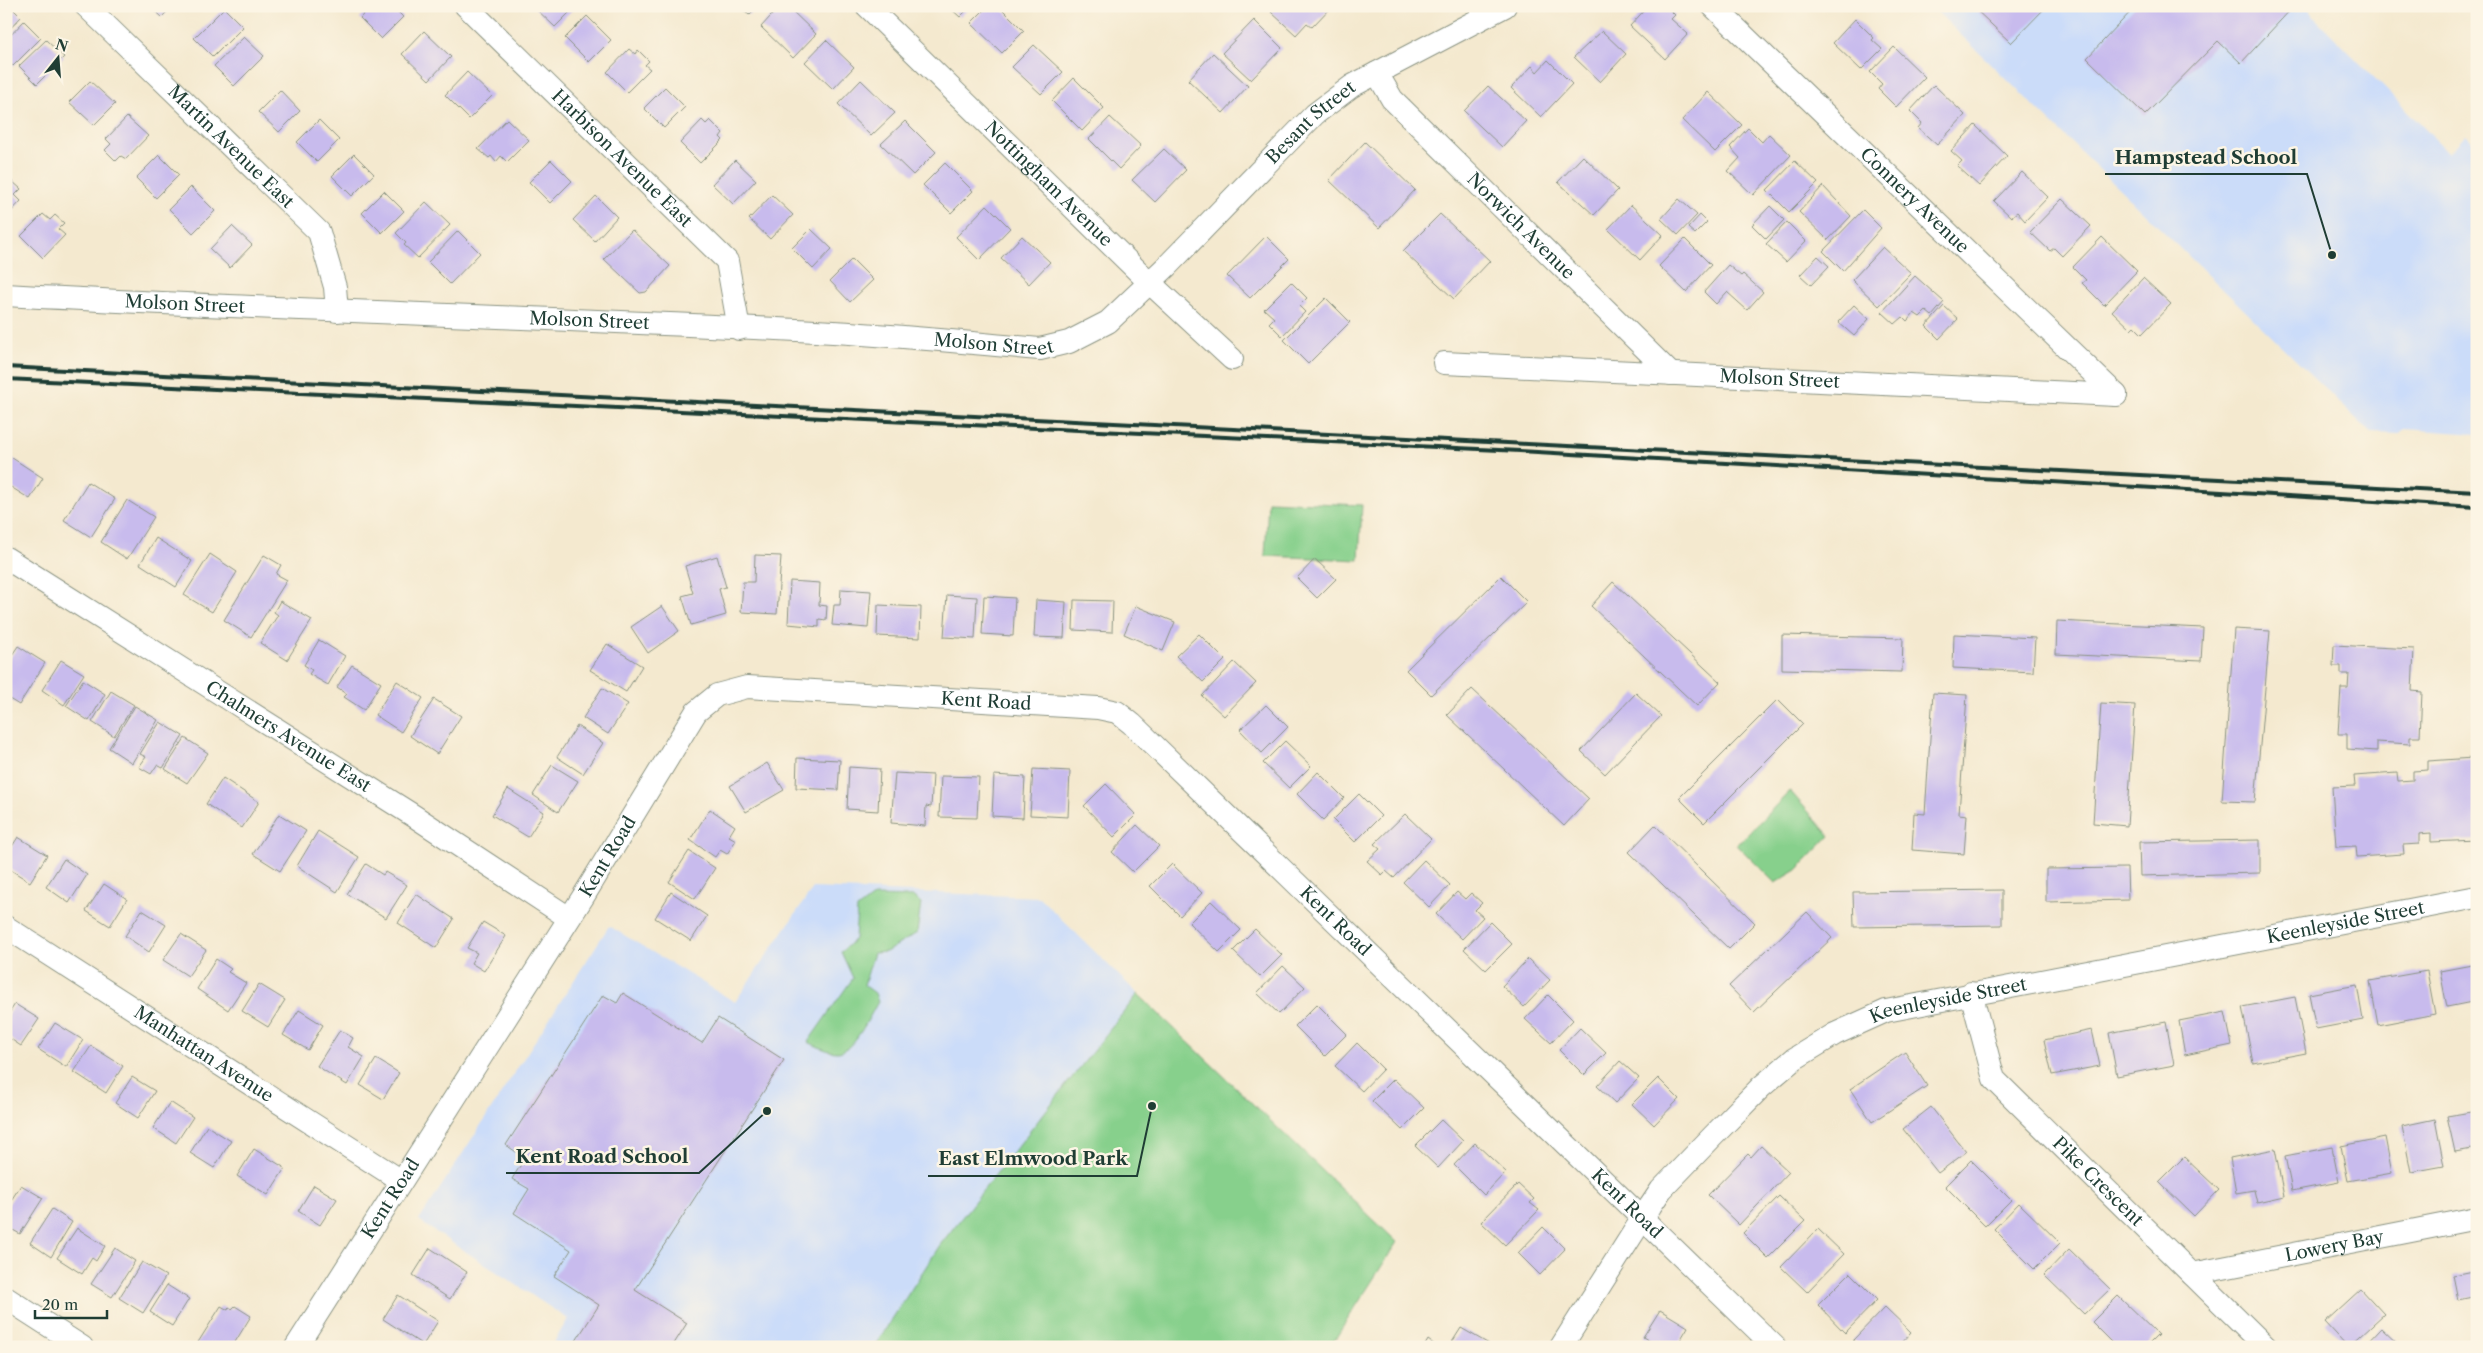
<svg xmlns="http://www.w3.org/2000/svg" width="2483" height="1353" font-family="'Libre Caslon Text',serif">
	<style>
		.built { fill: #cbdcf9 }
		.green { fill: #87d08c; stroke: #538660 }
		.building { fill: #c8bbed }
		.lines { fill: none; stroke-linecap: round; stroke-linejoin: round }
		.street-casing { stroke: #8a9382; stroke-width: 24 }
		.street { stroke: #fff; stroke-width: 22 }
		.rail { stroke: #1f3d34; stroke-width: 4 }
		.labels { text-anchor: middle; stroke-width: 5; stroke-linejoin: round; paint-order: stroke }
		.street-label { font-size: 18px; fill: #1f3d34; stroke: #fcf5e5 }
		.leader { fill: none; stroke: #1f3d34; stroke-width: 2 }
		.callout-dot { fill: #1f3d34; stroke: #fcf5e5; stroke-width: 2 }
		.callout-label { font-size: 19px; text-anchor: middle; font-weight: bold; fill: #1f3d34; stroke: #fcf5e5; stroke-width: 5; stroke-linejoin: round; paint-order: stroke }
	</style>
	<rect width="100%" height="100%" fill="#fcf5e5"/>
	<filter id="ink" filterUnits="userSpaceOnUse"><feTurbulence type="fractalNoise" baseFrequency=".02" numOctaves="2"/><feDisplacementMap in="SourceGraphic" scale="10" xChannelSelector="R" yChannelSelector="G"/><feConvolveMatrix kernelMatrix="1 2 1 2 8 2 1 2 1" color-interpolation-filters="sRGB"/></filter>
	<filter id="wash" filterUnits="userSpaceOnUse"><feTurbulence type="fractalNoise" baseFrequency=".0096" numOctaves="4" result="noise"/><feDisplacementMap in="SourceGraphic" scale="20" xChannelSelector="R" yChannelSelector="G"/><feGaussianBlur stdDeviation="1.12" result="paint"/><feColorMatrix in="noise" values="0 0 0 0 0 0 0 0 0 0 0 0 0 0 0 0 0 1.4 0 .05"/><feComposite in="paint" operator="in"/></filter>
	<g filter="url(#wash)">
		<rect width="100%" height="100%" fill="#f4e9cf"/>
		<path class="built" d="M1931,6H2309L2314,17L2449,153L2466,135L2477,146V434L2404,429L2399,434L2371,433Z
			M813,888L1039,897L1138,994L940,1245L874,1347H551L568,1319L419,1221L609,926L735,1002Z"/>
		<path class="green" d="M1268,501L1362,505L1359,560L1265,556Z
			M1790,791L1830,836L1797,870L1775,883L1737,845Z
			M874,896L914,897L921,903L917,933L886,952L874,953L864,985L875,993L878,1002C870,1015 854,1051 838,1052C827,1052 817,1046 808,1042L853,978L841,952L855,939L857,909Z
			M1138,994L1397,1242L1330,1347H874L940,1245Z"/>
		<g id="blocks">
			<path class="building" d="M6,6H10L21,17L6,33Z
				M150,6H172L162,17Z
				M371,6H392L403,17L381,39L360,18Z
				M533,6H576L555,27Z
				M739,6H758L749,15Z
				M780,6H787L816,34L793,58L761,27Z
				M948,6H971L960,17Z
				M988,6H999L1024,31L1002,53L971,23Z
				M1277,6H1332L1312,27L1307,23L1296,35L1271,12Z
				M1648,6H1666L1675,15L1671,19L1688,34L1665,59L1630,26Z
				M1972,6H2047L2011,43Z
				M2136,6H2294L2241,63L2218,41L2145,115L2087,58Z
				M224,8L243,27L213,57L194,38Z
				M587,16L611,40L589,62L565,38Z
				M1855,19L1874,38L1872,40L1882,49L1861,70L1833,43Z
				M1254,20L1282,48L1251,80L1222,53Z
				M24,21L41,38L13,66L6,60V40Z
				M424,31L451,57L429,80L402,54Z
				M1602,31L1626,54L1600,82L1574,57Z
				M244,37L264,56L234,86L214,66Z
				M46,40L64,57L37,84L19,66Z
				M826,40L854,67L833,89L805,62Z
				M1034,45L1063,72L1041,94L1012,67Z
				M1894,47L1925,77L1896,107L1878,89L1882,84L1870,72Z
				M629,49L635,54L638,50L649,61L645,65L650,69L627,92L607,72Z
				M1213,53L1248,86L1223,113L1188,80Z
				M1548,60L1572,84L1541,117L1511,88L1532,66L1537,72Z
				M467,72L492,96L469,119L445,95Z
				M1074,78L1104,108L1082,131L1052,101Z
				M861,80L895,113L871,136L838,104Z
				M90,81L115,104L94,125L69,102Z
				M1934,85L1965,115L1937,145L1918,128L1922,123L1910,111Z
				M1488,86L1526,121L1502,147L1464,111Z
				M665,87L685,107L664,128L644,108Z
				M280,90L300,111L279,132L258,112Z
				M1708,92L1742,125L1715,152L1682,120Z
				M127,117L148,136L126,159L121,156L116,161L105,150L111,144L106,139Z
				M1110,117L1141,146L1119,169L1089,139Z
				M507,119L529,140L507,162L501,156L496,162L491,156L489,158L478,149Z
				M319,120L339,140L317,162L297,142Z
				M702,120L706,124L710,120L723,133L720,137L723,140L700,163L680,143Z
				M905,121L936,152L913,175L881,144Z
				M1975,125L2007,156L1979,186L1957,166L1962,161L1951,151Z
				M1748,128L1762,142L1769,134L1791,155L1753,195L1728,171L1740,158L1730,147Z
				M1365,142L1415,190L1379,228L1329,180Z
				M1164,149L1186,170L1155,202L1132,180Z
				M354,154L374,174L352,196L332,176Z
				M159,155L179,175L156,198L136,178Z
				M1583,156L1618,190L1594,215L1558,182Z
				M551,160L572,181L550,203L529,182Z
				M735,160L756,180L733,204L712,184Z
				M1795,161L1818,183L1789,212L1767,190Z
				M945,163L973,191L951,213L923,185Z
				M2022,172L2048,197L2025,221L2017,212L2011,217L1994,201Z
				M12,181L21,189L15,195L21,201L6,217V187Z
				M1823,186L1851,216L1828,240L1799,212Z
				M191,187L215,211L193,233L169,209Z
				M384,191L404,211L382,233L362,213Z
				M772,195L793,215L770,239L749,219Z
				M596,196L617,217L595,241L573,220Z
				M1679,199L1697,215L1678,235L1661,219Z
				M2062,199L2091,226L2062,256L2054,248L2050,251L2030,232Z
				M426,202L450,225L418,258L404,245L406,243L396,233Z
				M987,205L1010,228L979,260L956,237Z
				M1631,205L1663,235L1640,260L1608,229Z
				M1770,206L1784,220L1766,239L1752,225Z
				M1863,210L1881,228L1843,271L1823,251Z
				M43,214L50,220L55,215L64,223L58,229L65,235L43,258L21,236Z
				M1440,214L1490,261L1454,299L1403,251Z
				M1700,215L1707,222L1695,234L1688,228Z
				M1787,222L1806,241L1786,262L1766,244Z
				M232,226L252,245L230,268L210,249Z
				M811,229L832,249L813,269L792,248Z
				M632,230L670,266L646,292L640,293L604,259Z
				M458,231L480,253L450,284L428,262Z
				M1022,236L1050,262L1029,284L1001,258Z
				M1266,236L1289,259L1250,298L1227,276Z
				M2102,237L2137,271L2104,305L2082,283L2086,280L2073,267Z
				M1685,239L1711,265L1686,292L1659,266Z
				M1883,247L1911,273L1879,306L1852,280Z
				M1818,256L1829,266L1811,285L1800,275Z
				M852,259L873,280L850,302L830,281Z
				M1728,265L1741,276L1743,274L1763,292L1747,310L1727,292L1716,304L1704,292Z
				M1915,276L1944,302L1932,316L1926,311L1920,317L1914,313L1907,321L1903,317L1895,324L1882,312Z
				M2143,278L2171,304L2142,334L2134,326L2131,329L2112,311Z
				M1291,282L1307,298L1299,306L1305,312L1282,336L1269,323L1274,318L1264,309Z
				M1326,298L1350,322L1308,364L1284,340Z
				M1854,305L1869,319L1854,336L1838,322Z
				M1944,306L1958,319L1939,339L1926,326Z
				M6,454L43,478L30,499L6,484Z
				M88,482L115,499L91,537L64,520Z
				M127,500L154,517L127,559L101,542Z
				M156,538L192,561L176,587L140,564Z
				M210,554L237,572L212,612L184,595Z
				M264,555L281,565L276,574L287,580L251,637L224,620Z
				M755,555L781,556L777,614L741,612L743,582H754Z
				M717,556L726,587L719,589L726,615L691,625L682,596L693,593L685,566Z
				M1315,559L1336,579L1317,598L1297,578Z
				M1501,576L1527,602L1431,695L1406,670Z
				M790,581L820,583L819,605L827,606L826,620L819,619V627L788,624Z
				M1613,582L1720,682L1697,706L1591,606Z
				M841,589L871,591L868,628L832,625L834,605H840Z
				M947,595L977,597L975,639L944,637Z
				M984,596L1015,598L1013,636L982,634Z
				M1036,600L1066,602L1064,638L1034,637Z
				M1074,600L1113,601L1112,632L1073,630Z
				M280,601L312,620L287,660L260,643L278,615L274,612Z
				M878,605L921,607L920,638L877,636Z
				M662,606L679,631L648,653L631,627Z
				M1136,606L1175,622L1163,651L1124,634Z
				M2057,621L2203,628L2201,661L2056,654Z
				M2234,629L2270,631L2255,802L2222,801Z
				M1199,634L1225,660L1203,682L1176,656Z
				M1954,634L2035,638L2033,672L1953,668Z
				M1782,635L1903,638L1902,672L1782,669Z
				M319,640L345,656L328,685L309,674L312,670L304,665Z
				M607,644L642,666L626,692L590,670Z
				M2334,645L2414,649L2412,691L2422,692L2420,737H2410V744L2377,742V751L2347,749V734H2338L2341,688H2348L2349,674H2341V666H2333Z
				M18,646L45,663L19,705L6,697V664Z
				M61,660L84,674L64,705L42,690Z
				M1234,662L1256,683L1224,716L1202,696Z
				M352,665L381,683L364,710L344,697L347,694L337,687Z
				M83,680L105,694L89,721L66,706Z
				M397,681L423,698L401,732L375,715Z
				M602,688L628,704L608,734L583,718Z
				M1472,689L1589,799L1564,826L1447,715Z
				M111,691L134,705L114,736L92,722Z
				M1636,693L1661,716L1605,774L1581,751Z
				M1933,693L1967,695L1959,814L1967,815L1964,854L1912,850L1914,813L1925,814Z
				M434,699L461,716L437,754L410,736Z
				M1778,699L1803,724L1704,823L1679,798Z
				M2101,703L2135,705L2127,826L2093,823Z
				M1266,705L1288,727L1262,753L1240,730Z
				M135,706L158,720L132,763L109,748Z
				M160,722L183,736L163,768L157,765L151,774L139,767L146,757L140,754Z
				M577,726L603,743L583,774L557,757Z
				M185,738L208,753L187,783L165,769Z
				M1285,741L1311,766L1289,788L1263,763Z
				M797,758L840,760L838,790L796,788Z
				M2473,758V767H2477V840L2431,842V833L2419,834V844L2403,845L2404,854L2357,857L2356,846L2336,847L2332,787L2355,786L2354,776L2397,773L2398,781L2413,780V771L2428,770V761Z
				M767,763L784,790L746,812L730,786Z
				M552,765L578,781L558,812L533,795Z
				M849,767L880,769L878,811L847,809Z
				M1033,769L1070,771L1068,817L1030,815Z
				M1318,772L1344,798L1323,820L1297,794Z
				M895,773L933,775L931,807L926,806L925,826L891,823Z
				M994,775L1025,777L1023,818L992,816Z
				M941,776L979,777L977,818L939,817Z
				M223,778L259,802L242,828L206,804Z
				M1106,784L1136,815L1114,837L1084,806Z
				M508,789L544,812L528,837L492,815Z
				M1359,794L1381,816L1355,842L1333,820Z
				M710,809L735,826L729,836L736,840L727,854L720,850L715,857L690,840Z
				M279,814L306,831L280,871L253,854Z
				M1405,814L1431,839L1394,878L1386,871L1382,875L1367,861L1380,849L1374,844Z
				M1137,825L1159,846L1133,872L1112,852Z
				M1655,825L1755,923L1729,949L1629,852Z
				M318,831L359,857L337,892L297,866Z
				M18,837L47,855L30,882L6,867V856Z
				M2260,840V873L2140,876L2139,842Z
				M689,851L715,868L695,899L669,882Z
				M64,859L87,875L69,903L46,887Z
				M1424,860L1450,885L1429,907L1403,882Z
				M366,864L383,875L385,872L407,885L386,918L347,894Z
				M1172,864L1202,893L1180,916L1150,886Z
				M2127,868L2128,900L2046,902V869Z
				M104,884L127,899L110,926L86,911Z
				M2002,890V925L1854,927L1853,892Z
				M671,892L707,916L691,941L655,918Z
				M1457,892L1465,899L1471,893L1482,903L1475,910L1483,917L1462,939L1436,914Z
				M416,894L454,919L436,948L398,923Z
				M1211,901L1241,930L1219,952L1189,923Z
				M142,910L166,925L149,952L125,936Z
				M1807,912L1832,938L1754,1012L1729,986Z
				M483,922L506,936L484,971L471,963L477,953L467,948Z
				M1490,922L1512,944L1486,970L1464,949Z
				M1255,929L1282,955L1260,977L1233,951Z
				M181,934L206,950L188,976L163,960Z
				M216,959L231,969L228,972L246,983L228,1010L197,989Z
				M1528,959L1550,980L1524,1007L1502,986Z
				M2477,964V1001L2447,1007L2440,971Z
				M1283,966L1305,987L1279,1014L1257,993Z
				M2427,971L2435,1014L2378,1025L2370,981Z
				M259,984L285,1000L268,1027L242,1011Z
				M2357,985L2363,1020L2316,1029L2309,994Z
				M623,993L702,1043L718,1018L784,1060L635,1290L687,1323L672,1347H572L599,1305L554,1276L571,1250L514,1213L529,1189L512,1179L525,1158L506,1145L603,995L617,1003Z
				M1548,995L1573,1020L1551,1043L1525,1019Z
				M2295,997L2306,1053L2253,1063L2242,1007Z
				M15,1004L39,1019L21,1046L6,1036V1018Z
				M1317,1004L1347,1034L1325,1056L1295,1026Z
				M299,1010L323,1025L308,1050L283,1035Z
				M2225,1012L2232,1045L2185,1055L2179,1021Z
				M2166,1022L2174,1065L2117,1076L2109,1033Z
				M55,1023L83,1040L66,1067L38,1049Z
				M1580,1028L1606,1053L1584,1075L1559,1050Z
				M340,1030L353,1038L348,1047L364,1057L347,1085L317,1066Z
				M2092,1030L2100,1066L2052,1075L2044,1040Z
				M1357,1043L1383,1069L1362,1091L1335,1066Z
				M91,1046L123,1066L106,1093L74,1072Z
				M1905,1052L1927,1086L1872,1122L1850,1089Z
				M376,1059L399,1073L383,1099L360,1085Z
				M1620,1061L1639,1078L1615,1103L1597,1086Z
				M132,1077L155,1091L138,1118L115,1103Z
				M1658,1078L1679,1099L1654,1125L1632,1104Z
				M1394,1079L1424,1108L1402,1130L1372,1101Z
				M170,1102L193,1117L176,1143L153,1128Z
				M1931,1107L1966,1152L1938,1173L1903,1129Z
				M2477,1111V1161L2474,1162L2472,1149L2455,1152L2447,1116Z
				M2435,1119L2444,1166L2411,1172L2402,1126Z
				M1441,1120L1463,1141L1438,1168L1415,1146Z
				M207,1126L231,1141L214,1168L190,1153Z
				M2385,1137L2392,1173L2348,1181L2341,1146Z
				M1475,1143L1506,1172L1484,1195L1454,1165Z
				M1761,1146L1789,1172L1739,1225L1708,1195L1748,1154L1751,1157Z
				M2332,1147L2339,1182L2292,1191L2285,1156Z
				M254,1149L285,1168L268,1195L237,1176Z
				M2275,1149L2284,1197L2257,1203L2254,1190L2236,1193L2230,1158Z
				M2184,1157L2219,1190L2194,1216L2159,1182Z
				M1971,1160L2011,1200L1985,1226L1945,1186Z
				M1518,1184L1534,1199L1530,1203L1539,1210L1505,1245L1481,1222Z
				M21,1185L43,1198L20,1234L6,1226V1208Z
				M314,1185L337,1199L320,1225L298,1211Z
				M1779,1196L1805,1221L1768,1258L1743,1233Z
				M2019,1203L2060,1243L2034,1269L1994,1229Z
				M52,1209L72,1222L51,1257L30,1243Z
				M1543,1227L1565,1249L1540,1275L1518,1253Z
				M77,1228L105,1246L96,1261L92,1258L82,1274L57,1258Z
				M1818,1229L1844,1254L1807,1292L1781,1267Z
				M115,1248L135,1261L112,1297L91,1284Z
				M430,1248L467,1272L450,1299L413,1275Z
				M2069,1249L2110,1289L2084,1314L2044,1275Z
				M142,1262L166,1276L143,1313L119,1298Z
				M2477,1270V1296L2458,1300L2453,1275Z
				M1850,1273L1877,1300L1845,1333L1818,1305Z
				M167,1285L189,1299L172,1326L150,1312Z
				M2361,1289L2384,1314L2348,1347L2325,1322Z
				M398,1295L438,1321L423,1345L383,1319Z
				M2118,1296L2158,1335L2146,1347H2117L2092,1322Z
				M221,1306L228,1310L229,1307L232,1309L235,1306L251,1316L232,1347H201L197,1344Z
				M1885,1307L1911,1332L1897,1347H1860L1853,1340Z
				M1660,1310L1688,1327L1676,1347H1659L1643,1337Z
				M1461,1328L1489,1344L1487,1347H1449Z
				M2381,1328L2401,1347H2363Z
				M1428,1340L1438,1347H1424Z"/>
		</g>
	</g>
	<g filter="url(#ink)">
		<use href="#blocks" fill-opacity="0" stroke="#8a9382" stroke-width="1"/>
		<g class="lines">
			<g class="street-casing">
				<g id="street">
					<path id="s1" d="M86,6L319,232L335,287L337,311"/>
					<path id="s2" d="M466,6L727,261L739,329"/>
					<path id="s3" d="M867,6L1150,283L1232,359"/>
					<path id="s4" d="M1713,6L2116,395"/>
					<path id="s5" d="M1377,73L1392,99L1671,374"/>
					<path id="s6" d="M6,295C282,311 557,317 833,332C902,336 971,343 1040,349L1069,342L1108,322L1167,266L1315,114L1352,86L1505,6"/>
					<path id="s7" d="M1444,363L2116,395"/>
					<path id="s8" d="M6,558L414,816L569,918"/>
					<path id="s9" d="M6,927L400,1180"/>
					<path id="s10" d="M1971,993L1994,1079L2266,1347"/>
					<path id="s11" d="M2192,1274L2477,1218"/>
					<path d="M6,1298L82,1347"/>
					<path id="s12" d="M296,1347L583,897L696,712L717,695L747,687L1098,708L1117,712L1132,724L1775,1347"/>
					<path id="s13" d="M1561,1347L1651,1205L1661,1190L1713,1136L1761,1087L1794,1059L1835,1034L1886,1011L2477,897"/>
				</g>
			</g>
			<use href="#street" class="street"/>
			<path class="rail" d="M6,367L2477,492
				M6,379L1520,451L2477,507"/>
		</g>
	</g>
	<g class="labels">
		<g class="street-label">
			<text dy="6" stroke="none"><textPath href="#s6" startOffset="1394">Besant Street</textPath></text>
			<text dy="6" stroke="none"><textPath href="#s1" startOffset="202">Martin Avenue East</textPath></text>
			<text dy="6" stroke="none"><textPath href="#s2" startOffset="218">Harbison Avenue East</textPath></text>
			<text dy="6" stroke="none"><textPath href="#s3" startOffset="254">Nottingham Avenue</textPath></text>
			<text dy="6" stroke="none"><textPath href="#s4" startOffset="280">Connery Avenue</textPath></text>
			<text dy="6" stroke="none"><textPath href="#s5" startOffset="211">Norwich Avenue</textPath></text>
			<text dy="6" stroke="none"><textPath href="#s6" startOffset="179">Molson Street</textPath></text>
			<text dy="6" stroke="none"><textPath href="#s6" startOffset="584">Molson Street</textPath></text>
			<text dy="6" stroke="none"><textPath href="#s6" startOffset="989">Molson Street</textPath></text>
			<text dy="6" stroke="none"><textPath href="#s7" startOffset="336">Molson Street</textPath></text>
			<text dy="6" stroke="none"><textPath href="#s12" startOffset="1048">Kent Road</textPath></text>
			<text dy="6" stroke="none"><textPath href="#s8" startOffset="334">Chalmers Avenue East</textPath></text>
			<text dy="6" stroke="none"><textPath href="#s12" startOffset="581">Kent Road</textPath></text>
			<text dy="6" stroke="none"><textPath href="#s12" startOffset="1482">Kent Road</textPath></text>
			<text dy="6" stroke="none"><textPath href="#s13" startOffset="945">Keenleyside Street</textPath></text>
			<text dy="6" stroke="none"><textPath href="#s13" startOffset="540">Keenleyside Street</textPath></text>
			<text dy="6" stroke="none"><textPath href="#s9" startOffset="235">Manhattan Avenue</textPath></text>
			<text dy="6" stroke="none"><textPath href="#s10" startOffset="235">Pike Crescent</textPath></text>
			<text dy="6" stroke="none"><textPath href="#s12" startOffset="176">Kent Road</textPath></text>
			<text dy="6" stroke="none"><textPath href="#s12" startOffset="1888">Kent Road</textPath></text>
			<text dy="6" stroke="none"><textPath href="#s11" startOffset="145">Lowery Bay</textPath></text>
		</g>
	</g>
	<path class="leader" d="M2332 255L2307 174H2105M767 1111L699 1173H506M1152 1106L1137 1176H928"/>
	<g class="callout-dot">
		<circle cx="2332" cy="255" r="5"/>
		<circle cx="767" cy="1111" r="5"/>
		<circle cx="1152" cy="1106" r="5"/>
	</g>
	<g class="callout-label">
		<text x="2206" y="164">Hampstead School</text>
		<text x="602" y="1163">Kent Road School</text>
		<text x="1033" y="1165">East Elmwood Park</text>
	</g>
	<rect width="2483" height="1353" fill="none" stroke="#fcf5e5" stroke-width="25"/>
	<g transform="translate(58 58) rotate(17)" stroke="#fcf5e5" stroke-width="4" paint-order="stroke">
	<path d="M0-4L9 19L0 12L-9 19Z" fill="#1f3d34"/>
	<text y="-8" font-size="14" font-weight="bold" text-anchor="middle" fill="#1f3d34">N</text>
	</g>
	<path d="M35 1310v8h72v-8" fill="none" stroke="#1f3d34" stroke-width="2.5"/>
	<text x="42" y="1310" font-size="15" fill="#1f3d34" stroke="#fcf5e5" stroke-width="4" paint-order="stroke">20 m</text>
</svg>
